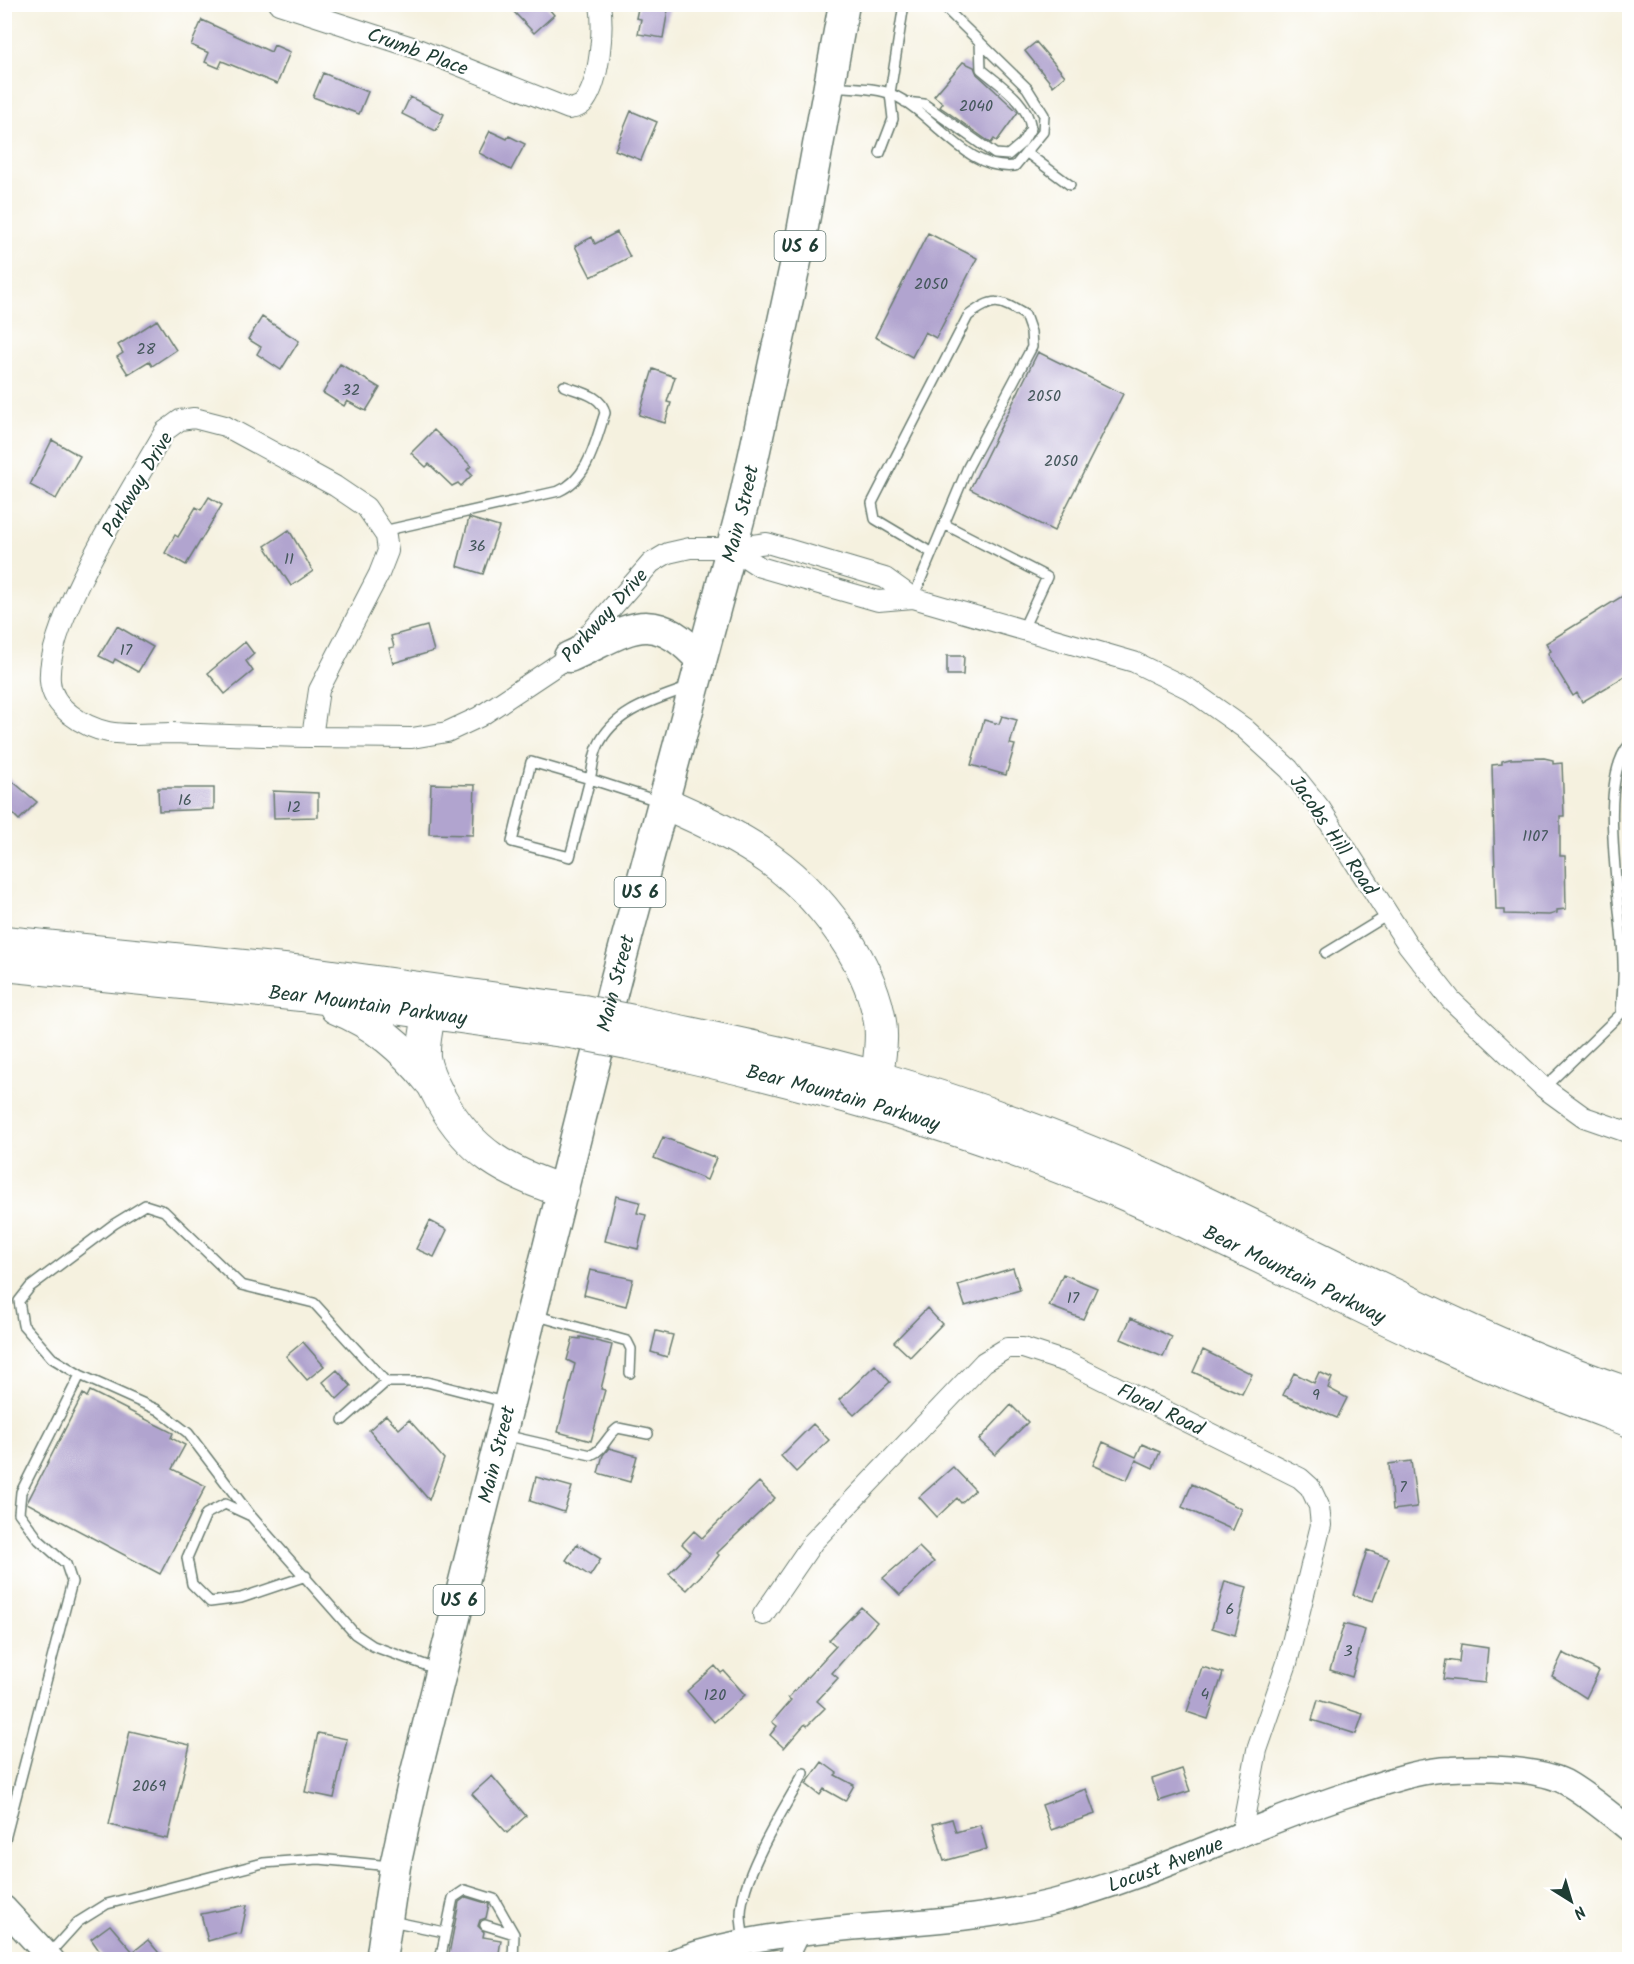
<svg xmlns="http://www.w3.org/2000/svg" width="1634" height="1964" font-family="Kalam,sans-serif">
	<style>
		.building { fill: #b1a4cf }
		.lines { fill: none; stroke-linecap: round; stroke-linejoin: round }
		.service-casing { stroke: #6a7c70; stroke-width: 12 }
		.minor-casing { stroke: #6a7c70; stroke-width: 22 }
		.tertiary-casing { stroke: #6a7c70; stroke-width: 27 }
		.primary-casing { stroke: #6a7c70; stroke-width: 33 }
		.trunk-casing { stroke: #6a7c70; stroke-width: 34 }
		.service { stroke: #fff; stroke-width: 9 }
		.minor { stroke: #fff; stroke-width: 20 }
		.tertiary { stroke: #fff; stroke-width: 24 }
		.primary { stroke: #fff; stroke-width: 30 }
		.trunk { stroke: #fff; stroke-width: 32 }
		.trunk-bridge-casing { stroke: #6a7c70; stroke-width: 34; stroke-linecap: butt }
		.trunk-bridge { stroke: #fff; stroke-width: 32 }
		.labels { text-anchor: middle; stroke-width: 4.5; stroke-linejoin: round; paint-order: stroke }
		.number-label { font-size: 16px; fill: #44575b }
		.shield { fill: #fff; stroke: #627771; stroke-width: 1.5 }
		.shield-label { font-size: 18px; font-weight: bold; fill: #1f3d34 }
		.street-label { font-size: 20px; fill: #1f3d34; stroke: #fff }
	</style>
	<rect width="100%" height="100%" fill="#fff"/>
	<filter id="ink" filterUnits="userSpaceOnUse"><feTurbulence type="fractalNoise" baseFrequency=".0167" numOctaves="2"/><feDisplacementMap in="SourceGraphic" scale="12" xChannelSelector="R" yChannelSelector="G"/><feConvolveMatrix kernelMatrix="1 2 1 2 8 2 1 2 1" color-interpolation-filters="sRGB"/></filter>
	<filter id="wash" filterUnits="userSpaceOnUse"><feTurbulence type="fractalNoise" baseFrequency=".008" numOctaves="4" result="noise"/><feDisplacementMap in="SourceGraphic" scale="24" xChannelSelector="R" yChannelSelector="G"/><feGaussianBlur stdDeviation="1.35" result="paint"/><feColorMatrix in="noise" values="0 0 0 0 0 0 0 0 0 0 0 0 0 0 0 0 0 1.4 0 .05"/><feComposite in="paint" operator="in"/></filter>
	<g filter="url(#wash)">
		<rect width="100%" height="100%" fill="#f5f1df"/>
		<g id="blocks">
			<path class="building" d="M523,4H545L554,15L534,33L514,12Z
				M639,4H669L663,38L638,34L641,19L636,18Z
				M202,20L271,52L274,45L290,52L277,84L222,61L219,68L205,62L209,53L191,45Z
				M1036,42L1065,76L1053,86L1025,51Z
				M963,62L974,67L977,74L1018,112L997,141L994,139L991,143L946,111L940,107L943,103L934,96Z
				M323,73L368,92L359,114L313,97Z
				M410,97L444,114L436,131L402,114Z
				M631,111L657,122L641,160L615,150Z
				M490,131L507,139L509,136L525,144L511,170L479,153Z
				M617,232L630,257L591,277L575,246L592,237L595,244Z
				M928,233L977,258L936,338L925,332L912,357L875,337Z
				M262,317L299,341L281,370L257,354L261,347L248,339Z
				M157,320L176,350L152,366L149,361L128,374L117,357L123,353L118,345Z
				M1038,352L1123,394L1054,531L970,489Z
				M340,364L380,388L366,411L347,401L344,406L323,393Z
				M653,369L675,377L667,402L671,403L665,423L639,415Z
				M434,430L471,466L467,470L472,475L461,486L458,483L452,486L429,464L426,467L411,453Z
				M52,440L80,456L56,499L30,485Z
				M209,497L222,505L186,565L165,553L175,535L178,537L196,507L201,510Z
				M469,518L499,527L483,574L457,566Z
				M289,530L313,571L291,586L265,546Z
				M1629,592V674L1582,702L1577,693L1573,696L1551,660L1548,653L1551,651L1546,643Z
				M117,626L153,647L138,672L115,659L113,663L99,656Z
				M427,626L434,651L393,663L389,648L394,647L391,636Z
				M245,642L254,654L246,661L253,671L225,694L208,673Z
				M947,656H964L963,675H947Z
				M1002,716L1017,720L1010,744L1015,745L1006,775L971,765L984,720L999,724Z
				M1544,758L1553,760V764L1562,763L1564,816H1560V856H1565L1566,909L1557,910V913L1549,915L1505,914V910H1496L1492,765L1502,764V761L1510,759Z
				M4,774L37,802L19,820L4,805Z
				M431,784L475,785L473,835L429,834Z
				M158,788H214V809L159,811Z
				M273,791L318,793V817L274,818Z
				M663,1137L716,1158L707,1180L654,1158Z
				M616,1196L640,1202L637,1213L646,1215L638,1249L605,1241Z
				M430,1221L447,1230L434,1257L416,1249Z
				M1013,1268L1020,1290L965,1306L958,1285Z
				M590,1270L633,1279L626,1306L584,1295Z
				M1063,1274L1097,1288L1083,1319L1049,1306Z
				M927,1308L942,1324L910,1357L894,1342Z
				M1131,1318L1172,1337L1163,1357L1121,1339Z
				M656,1331L673,1335L667,1357L651,1352Z
				M580,1337L612,1345L601,1389L605,1390L591,1441L558,1432L575,1364L567,1360L573,1338L580,1339Z
				M303,1342L324,1366L307,1380L286,1356Z
				M1203,1350L1252,1374L1242,1394L1193,1372Z
				M875,1365L890,1382L854,1415L839,1400Z
				M337,1370L351,1386L337,1399L323,1382Z
				M1319,1372L1332,1378L1328,1388L1347,1398L1337,1418L1283,1395L1294,1373L1314,1383Z
				M90,1391L173,1433L171,1438L185,1445L172,1469L206,1486L160,1574L27,1503L83,1394L87,1397Z
				M1011,1405L1028,1422L995,1455L979,1440Z
				M386,1415L399,1429L409,1420L444,1459L429,1500L369,1430Z
				M813,1424L829,1440L796,1472L781,1456Z
				M1103,1442L1136,1457L1142,1444L1160,1452L1153,1468L1136,1460L1127,1480L1093,1465Z
				M609,1448L637,1456L630,1482L598,1473L603,1455Z
				M1411,1461L1417,1507L1393,1510L1389,1464Z
				M953,1467L975,1490L961,1503L957,1498L937,1517L919,1497Z
				M536,1477L572,1487L564,1512L530,1501Z
				M759,1482L775,1498L717,1553L719,1555L712,1564L687,1590L669,1574L690,1552L682,1544L694,1531L702,1538Z
				M1192,1484L1242,1509L1233,1530L1182,1507Z
				M577,1544L601,1559L590,1576L566,1560Z
				M919,1547L934,1562L900,1595L883,1578Z
				M1367,1550L1389,1558L1373,1601L1353,1595Z
				M1225,1581L1247,1587L1235,1635L1212,1628Z
				M861,1607L877,1622L832,1673L838,1678L817,1701L825,1708L807,1726L805,1724L784,1748L770,1735L777,1726L772,1722L791,1700L788,1698L836,1646L829,1640Z
				M1344,1624L1365,1630L1352,1677L1330,1670Z
				M1461,1644L1488,1648L1485,1683L1443,1679L1446,1660L1459,1662Z
				M1563,1653L1599,1671L1586,1698L1552,1676Z
				M715,1666L721,1673L724,1671L745,1695L714,1722L687,1691Z
				M1202,1667L1223,1673L1208,1719L1187,1712Z
				M1318,1700L1363,1714L1356,1734L1312,1720Z
				M130,1731L190,1745L168,1839L109,1825Z
				M318,1733L347,1739L334,1798L305,1792Z
				M822,1762L837,1773L835,1775L854,1785L845,1801L824,1789L820,1795L806,1784Z
				M1182,1769L1190,1791L1159,1801L1152,1779Z
				M492,1776L526,1816L507,1833L472,1794Z
				M1086,1789L1095,1814L1051,1830L1042,1805Z
				M952,1819L956,1832L980,1825L987,1849L944,1861L933,1824Z
				M466,1897L489,1904L486,1918L480,1920L478,1926L484,1932L483,1937L501,1940L498,1959H448L459,1902Z
				M247,1905L241,1934L235,1933L208,1941L201,1914Z
				M110,1925L133,1952L148,1940L164,1959H105L91,1939Z"/>
		</g>
	</g>
	<g filter="url(#ink)">
		<use href="#blocks" fill-opacity="0" stroke="#6a7c70" stroke-width="1.5"/>
		<g class="lines">
			<g class="service-casing">
				<path id="service" d="M832,86C850,88 875,87 891,94C934,112 965,172 1015,166L1043,132L1044,115L1027,88L941,4
					M905,102L924,104L995,154L1008,155L1022,143L1031,128C1027,101 1001,86 981,69L980,42
					M880,153L893,119L890,93L904,4
					M1027,153L1070,185
					M944,524L1047,577L1023,629
					M383,531L559,491C589,478 595,442 605,413C602,395 580,392 564,386
					M913,598L968,467L1032,347L1031,332L1025,315C998,299 994,297 968,316L872,503L875,519L932,553
					M531,762L590,779L570,857L512,842Z
					M658,801L590,779C593,769 593,756 598,746C614,711 654,700 687,688
					M1326,953L1388,915
					M1621,1013C1622,996 1624,979 1623,962C1623,912 1595,779 1630,744
					M1544,1088L1630,1005
					M534,1315L627,1341L631,1349L630,1373
					M343,1420L386,1382H427L504,1402
					M504,1435L591,1455C604,1450 607,1435 618,1428L648,1434
					M251,1516L188,1433L158,1410L80,1375L52,1358L23,1325L19,1301L30,1287L114,1224L145,1205L164,1211L241,1285L314,1303L386,1382
					M306,1576L241,1598L210,1602L192,1584L187,1558L206,1514L225,1504L251,1516L355,1634L373,1646L436,1669
					M4,1843L72,1582L66,1564L39,1540L19,1513L21,1492L80,1375
					M391,1921L444,1932
					M485,1925L514,1934
					M744,1942C743,1933 741,1923 741,1914C742,1874 784,1809 804,1773
					M48,1955L78,1922L107,1904L263,1863L319,1859L390,1866
					M440,1960L453,1898L465,1890L494,1899L514,1934L513,1960"/>
			</g>
			<g class="minor-casing">
				<path id="minor" d="M279,4L415,48L569,109C575,108 581,107 585,101C600,80 604,30 600,4
					M194,418L225,426L335,486L366,507L386,536L388,551L379,574L319,690L312,737C265,736 218,735 171,733C151,733 128,736 108,732C84,727 52,708 50,681C45,622 134,486 165,431L180,420Z
					M731,548L760,567L878,601L913,598
					M312,737L412,738L447,732L479,717L569,657L651,563L668,553L690,548H731L767,543L885,578L913,598L1134,662L1189,689L1244,728L1289,769L1320,808L1408,945L1451,1000L1544,1088L1584,1117L1630,1133
					M763,1615L813,1542L984,1362L1007,1348H1023L1069,1363L1300,1478L1310,1487L1319,1506L1321,1525L1287,1663L1257,1750L1241,1835
					M787,1960L800,1933"/>
			</g>
			<g class="tertiary-casing">
				<g id="tertiary">
					<path d="M4,1908L52,1960"/>
					<path id="s1" d="M677,1960C798,1917 930,1933 1053,1902C1155,1876 1249,1826 1349,1794C1382,1784 1416,1770 1451,1769C1482,1767 1538,1768 1565,1782C1588,1795 1609,1813 1630,1830"/>
				</g>
			</g>
			<g class="primary-casing">
				<g id="primary">
					<path d="M569,657C628,631 651,604 701,660"/>
					<path id="s2" d="M381,1960L395,1866L413,1784L615,982L743,505L800,243L844,4"/>
				</g>
			</g>
			<g class="trunk-casing">
				<g id="trunk">
					<path d="M664,803C744,837 803,870 850,946C864,969 876,996 880,1022C883,1040 879,1059 877,1077"/>
					<path d="M4,942L304,972L583,1011"/>
					<path id="s3" d="M4,965L301,995L577,1033"/>
					<path d="M336,1008C376,1024 403,1048 430,1081"/>
					<path d="M430,1011C427,1026 423,1042 424,1057C426,1073 434,1086 441,1100C471,1153 506,1172 563,1191"/>
					<path d="M633,1021C715,1039 798,1055 879,1078C963,1102 1046,1133 1126,1167C1295,1240 1454,1335 1630,1394"/>
					<path id="s4" d="M628,1043C794,1079 956,1122 1113,1189C1220,1235 1324,1290 1430,1339C1495,1370 1562,1395 1630,1421"/>
				</g>
			</g>
			<use href="#service" class="service"/>
			<use href="#minor" class="minor"/>
			<use href="#tertiary" class="tertiary"/>
			<use href="#primary" class="primary"/>
			<use href="#trunk" class="trunk"/>
			<g class="trunk-bridge-casing">
				<path id="trunk-bridge" d="M583,1011L633,1021
					M577,1033L628,1043"/>
			</g>
			<use href="#trunk-bridge" class="trunk-bridge"/>
		</g>
	</g>
	<g class="labels">
		<g class="number-label">
			<text x="976" y="111">2040</text>
			<text x="931" y="289">2050</text>
			<text x="146" y="354">28</text>
			<text x="351" y="395">32</text>
			<text x="1044" y="401">2050</text>
			<text x="1061" y="466">2050</text>
			<text x="477" y="551">36</text>
			<text x="289" y="564">11</text>
			<text x="126" y="655">17</text>
			<text x="185" y="805">16</text>
			<text x="294" y="812">12</text>
			<text x="1535" y="841">1107</text>
			<text x="1073" y="1303">17</text>
			<text x="1316" y="1400">9</text>
			<text x="1403" y="1492">7</text>
			<text x="1230" y="1614">6</text>
			<text x="1348" y="1656">3</text>
			<text x="1205" y="1699">4</text>
			<text x="715" y="1700">120</text>
			<text x="149" y="1791">2069</text>
		</g>
		<g class="shield">
			<rect x="774.5" y="231" width="51" height="30" rx="4.5"/>
			<rect x="614.5" y="877" width="51" height="30" rx="4.5"/>
			<rect x="433.5" y="1585" width="51" height="30" rx="4.5"/>
		</g>
		<g class="shield-label">
			<text x="800" y="252">US 6</text>
			<text x="640" y="898">US 6</text>
			<text x="459" y="1606">US 6</text>
		</g>
		<g class="street-label">
			<text transform="translate(418 51) rotate(20)" y="7">Crumb Place</text>
			<text transform="translate(137 484) rotate(-59)" y="7">Parkway Drive</text>
			<text dy="7" stroke="none"><textPath href="#s2" startOffset="1491">Main Street</textPath></text>
			<text transform="translate(604 615) rotate(-48)" y="7">Parkway Drive</text>
			<text transform="translate(1334 835) rotate(56)" y="7">Jacobs Hill Road</text>
			<text dy="7" stroke="none"><textPath href="#s2" startOffset="1005">Main Street</textPath></text>
			<text dy="7" stroke="none"><textPath href="#s3" startOffset="366">Bear Mountain Parkway</textPath></text>
			<text dy="7" stroke="none"><textPath href="#s4" startOffset="222">Bear Mountain Parkway</textPath></text>
			<text dy="7" stroke="none"><textPath href="#s4" startOffset="708">Bear Mountain Parkway</textPath></text>
			<text transform="translate(1161 1409) rotate(26)" y="7">Floral Road</text>
			<text dy="7" stroke="none"><textPath href="#s2" startOffset="519">Main Street</textPath></text>
			<text dy="7" stroke="none"><textPath href="#s1" startOffset="500">Locust Avenue</textPath></text>
		</g>
	</g>
	<rect width="1634" height="1964" fill="none" stroke="#fff" stroke-width="24"/>
	<g transform="translate(1571 1901) rotate(143)" stroke="#ffffff" stroke-width="4.5" paint-order="stroke">
	<path d="M0-4.5L10 22L0 15L-10 22Z" fill="#1f3d34"/>
	<text y="-9" font-size="16" font-weight="bold" text-anchor="middle" fill="#1f3d34">N</text>
	</g>
</svg>
